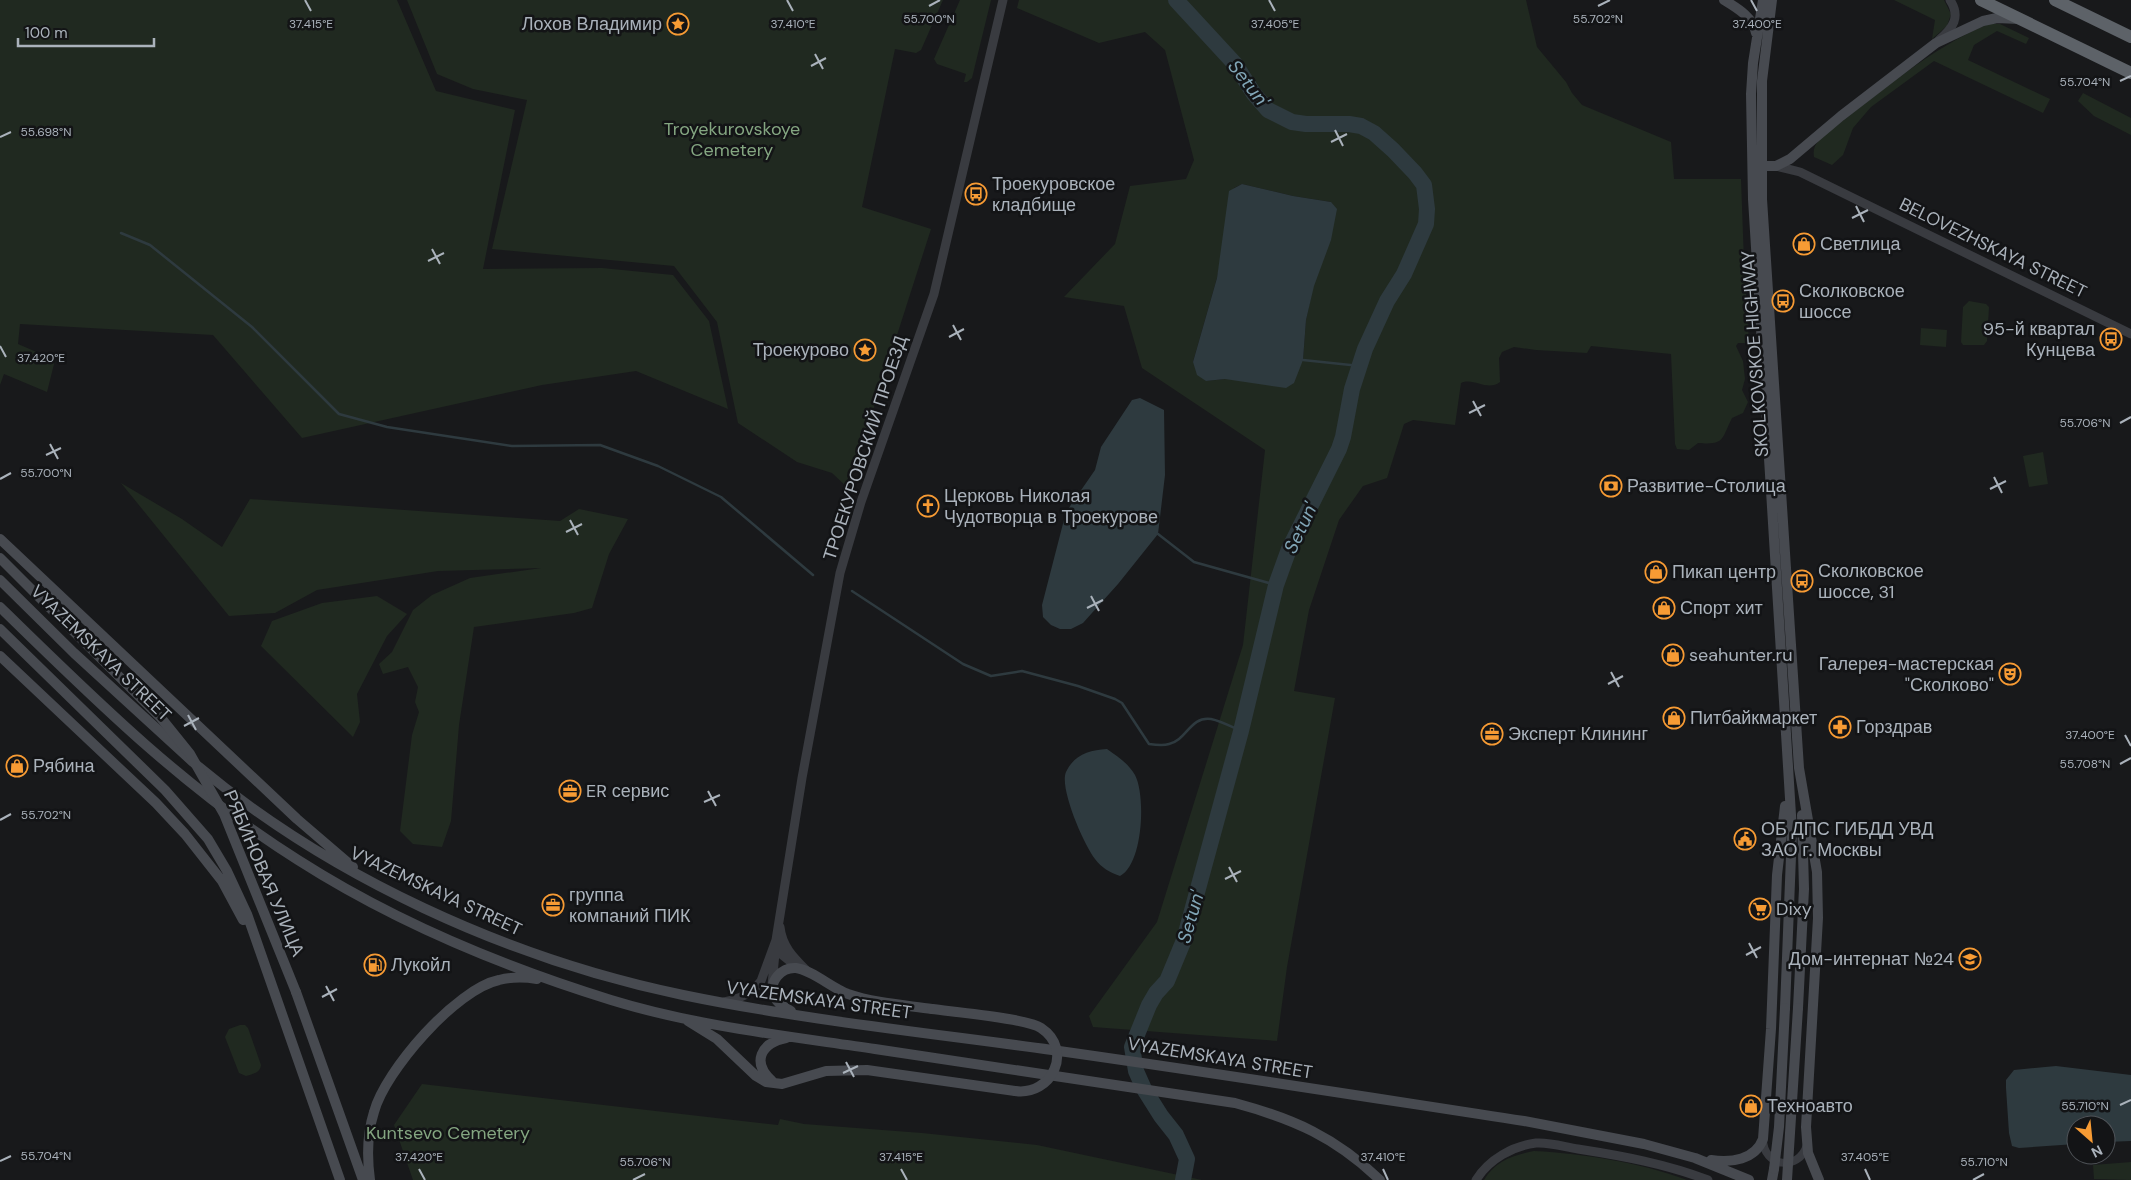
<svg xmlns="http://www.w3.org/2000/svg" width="2131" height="1180" font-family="'DM Sans',sans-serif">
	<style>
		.green { fill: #202920; fill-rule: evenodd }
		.water { fill: #2e3a3f }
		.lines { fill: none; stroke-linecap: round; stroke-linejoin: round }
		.stream { stroke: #2e3a3f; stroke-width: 2.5 }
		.river { stroke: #2e3a3f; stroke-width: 16 }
		.minor { stroke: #393b40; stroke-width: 8 }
		.tertiary { stroke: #393b40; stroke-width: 9 }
		.secondary { stroke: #474a50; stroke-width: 10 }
		.trunk { stroke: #5d6268; stroke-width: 12 }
		.secondary-bridge { stroke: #474a50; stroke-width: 10 }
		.ticks { fill: none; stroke: #aab2bb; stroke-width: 2 }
		.labels { text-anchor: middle; stroke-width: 5; stroke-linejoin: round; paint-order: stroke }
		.poi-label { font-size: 18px; fill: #aab2bb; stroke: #131416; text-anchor: start }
		.park-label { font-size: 18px; fill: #84a681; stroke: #131416 }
		.street-label { font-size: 18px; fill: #aab2bb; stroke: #131416 }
		.water-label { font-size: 19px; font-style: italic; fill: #81a5b6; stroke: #131416 }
		.ticks-label { font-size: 12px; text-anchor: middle; fill: #aab2bb; stroke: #131416; stroke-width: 5; stroke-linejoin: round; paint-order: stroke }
	</style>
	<rect width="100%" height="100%" fill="#18191b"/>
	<path class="green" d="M0,0H397L436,91L515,110L483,269L602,268L673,275L709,321L728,409L636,371L542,385L302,438L213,335L20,324L18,344L55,360L47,392L4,374L0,385Z
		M407,0H943L921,50L916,53L895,49L862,207L931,229L848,488L832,473L797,462L738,423L717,322L674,266L492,249L527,100L473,89L437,74Z
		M960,0H991L972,78L967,82H964L966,74L937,64L934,59Z
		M1019,0H1526L1537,47L1566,82L1572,93L1582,105L1671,142L1674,179H1741L1744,262L1749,343H1738L1736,346L1743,361L1745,379L1742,390L1748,402L1743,413L1732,418C1721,440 1725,445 1698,443L1689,450L1677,449L1675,444L1671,354L1591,346L1587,353L1536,350L1514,347L1502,352L1499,358L1500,382C1487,392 1474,377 1461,383L1455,425L1413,420L1404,424L1387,478L1363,486L1339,520L1309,610L1294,691L1335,698L1287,967L1277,1041L1093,1027L1089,1016L1157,922L1243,645L1265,450L1142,368L1124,306L1064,297L1115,244L1130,186L1186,179L1194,160L1165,50L1145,32L1099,43L1017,8ZM1242,184L1293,196L1331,202L1306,320L1303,360L1225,379L1206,381L1193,362L1217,278L1234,188Z
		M1894,0H1944L1951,14L1947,26L1932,39L1935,20Z
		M1989,24H2000L2029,38L2026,44L1997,31L1974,45L1968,60L2050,99L2043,113L1934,61L1871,107L1853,128L1843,155L1832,165L1814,157C1812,145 1819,140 1828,132C1878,95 1931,47 1989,24Z
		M2083,93L2131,118V135L2094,116L2078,101Z
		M1969,301L1986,304L1989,307L1987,341L1984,345H1963L1961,342L1963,307Z
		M1921,328L1947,330L1946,347L1920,345Z
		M2043,452L2048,484L2029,487L2023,456Z
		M121,483L182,519L222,547L250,499L560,521L579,509L628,519L609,554L592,608L574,613L474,627L459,725L451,821L442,847L413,844L400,831L412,735L419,712L415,702L418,687L408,667L383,674L379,664L392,652L413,610L432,595L470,578L541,568L438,571L317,590L275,613L229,616Z
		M377,596L407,614L387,636L357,694L360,722L353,737L261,646L272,621L322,603Z
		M240,1025H245L248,1028L261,1065C260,1073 253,1074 246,1076L239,1073L225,1037L229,1029Z
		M422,1084L778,1125L780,1119L804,1124L922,1133L1037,1145L1202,1180H413L394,1125Z
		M1534,1151C1585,1154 1639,1162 1687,1180H1484C1495,1161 1513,1155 1534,1151Z
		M2131,1162V1180L2094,1179L2093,1165Z"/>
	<path class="water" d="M1242,184L1293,196L1331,202L1337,209L1331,240L1314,286L1306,320L1303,360L1294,383L1286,388L1225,379L1206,381L1197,375L1193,362L1217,278L1229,191Z
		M1140,398L1164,410L1165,475L1158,534L1118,584L1083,623L1071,629H1060L1051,625L1043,617L1042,605L1066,512L1095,470L1101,447L1132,400Z
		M1107,749C1118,757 1128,763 1135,775C1146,796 1143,864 1120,876C1109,872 1102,868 1095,859C1084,845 1059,788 1066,772C1074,755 1089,750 1107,749Z
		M2056,1066L2131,1075V1141L2106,1142V1125H2076V1144L2019,1148L2012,1146L2009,1133L2006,1088V1080L2014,1070Z"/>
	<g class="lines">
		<path class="stream" d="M121,233L150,245L252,327L339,414L387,427L512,446L600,445L658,466L721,497L813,575
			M1303,360L1360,366
			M1158,534L1194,562L1276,585
			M852,591L963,664L991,676L1022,671L1078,686L1115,699L1122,703L1149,744C1156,745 1163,746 1169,744C1187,740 1190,716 1211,719C1221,721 1232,727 1241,731"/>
		<path class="river" d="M1176,0L1235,64L1254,94L1268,110L1292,122L1306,124H1349L1361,126L1374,133L1393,150L1415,173L1424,185L1427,209L1426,224L1404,274L1387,301L1365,349L1352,389L1343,437L1339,449L1289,549L1276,585L1241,731L1184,940L1167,981L1156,993L1149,1005L1132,1047L1136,1071L1144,1089L1161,1116L1176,1135L1187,1159L1183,1180"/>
		<path class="minor" d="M1763,1139C1763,1167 1799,1172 1807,1145"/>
		<path class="tertiary" d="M1939,40C1953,28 1961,17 1950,0
			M1776,166L1800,172L2131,334
			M780,927C782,946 793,957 806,970
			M776,943L781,954L796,966
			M772,985L775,953
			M724,1002C739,999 751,994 761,981L776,940L802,778L840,573L861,502L934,294L1003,0
			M1476,1180C1489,1159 1513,1146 1536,1143C1550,1142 1565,1147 1578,1149C1623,1156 1666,1164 1708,1180"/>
		<path class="secondary" d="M1724,0C1737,8 1753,17 1756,33
			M1763,0L1753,63L1751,94L1753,199L1792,831L1785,1008
			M1772,0L1762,81V199L1799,768L1817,872L1818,918L1806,1127L1808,1153L1819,1180
			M1756,166H1776L1790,159L1841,116L1936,43L1983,21L1997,18L2019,19
			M0,539L297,819L353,867
			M0,558L47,605
			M0,580L74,653L193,762C329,877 509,959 683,995C804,1020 929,1033 1052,1050C1209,1072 1367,1097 1524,1121L1644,1144L1695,1158L1749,1180
			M0,607C94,699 186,790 298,860C395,922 501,966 611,1000C695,1026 788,1036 875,1049C995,1066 1115,1084 1235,1103C1294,1119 1335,1137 1380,1180
			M0,629L165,790L208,839L227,871L247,914L340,1180
			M0,656L156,803L185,834L222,881L243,920
			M296,992L363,1180
			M1798,1008L1804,889L1802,815
			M791,1011C784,1007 777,1003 774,996C768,981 782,967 796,968C812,970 832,988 848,994C874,1003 904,1005 932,1009
			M688,1021L717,1039L756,1076L766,1082L782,1084L826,1071L867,1070L1015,1091
			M772,1081C751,1062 761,1043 786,1038
			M1711,1160C1731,1163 1755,1160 1763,1139L1771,1029L1777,875L1785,806
			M370,1180C367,1158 367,1134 374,1112C385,1071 456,989 499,980C511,977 525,977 537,979
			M1772,1180L1774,1169"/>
		<path class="trunk" d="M1981,0L2131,73
			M2055,0L2131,37"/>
		<path class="secondary-bridge" d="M47,605L161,718L190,754L224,814L296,992
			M932,1009C954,1012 1026,1018 1041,1028C1074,1050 1052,1096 1015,1091
			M1774,1169L1779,1127L1785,1008
			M1787,1180L1798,1008"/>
	</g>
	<path class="ticks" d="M305,0L311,11M787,0L793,11M1269,0L1275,11M1751,0L1757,11M929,6L940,0M1598,6L1610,0M815,54L823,69M811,66L826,58M2120,81L2131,76M1335,130L1343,146M0,137L11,132M1331,142L1347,134M1856,206L1864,222M1852,218L1868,210M432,249L440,264M428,261L444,253M953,325L961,340M949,337L964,329M0,346L6,357M1473,401L1481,416M1469,413L1485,405M2120,423L2131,417M50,444L58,459M46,455L61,448M1994,477L2002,493M0,479L11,473M1990,489L2006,481M570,520L578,535M566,532L582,524M1091,596L1099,611M1087,608L1103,600M1611,672L1619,687M1608,684L1623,676M188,715L196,730M184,726L199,718M2125,735L2131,746M2120,764L2131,758M708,791L716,806M704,802L720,795M0,820L11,814M1229,867L1237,882M1225,879L1241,871M1749,943L1757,958M1746,955L1761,947M326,986L334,1001M322,997L337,989M846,1062L854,1077M843,1073L858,1066M2120,1105L2131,1100M0,1161L11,1156M419,1169L425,1180M901,1169L907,1180M1383,1169L1388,1180M1865,1169L1870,1180M633,1180L645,1174M1973,1180L1984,1174"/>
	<defs>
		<g id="sight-ring" transform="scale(1.125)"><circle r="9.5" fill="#131416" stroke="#f79b34" stroke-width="1.5"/><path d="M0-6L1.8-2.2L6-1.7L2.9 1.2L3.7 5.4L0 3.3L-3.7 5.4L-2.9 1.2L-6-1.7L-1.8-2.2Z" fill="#f79b34"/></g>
		<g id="bus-ring" transform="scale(1.125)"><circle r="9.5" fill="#131416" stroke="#f79b34" stroke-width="1.5"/><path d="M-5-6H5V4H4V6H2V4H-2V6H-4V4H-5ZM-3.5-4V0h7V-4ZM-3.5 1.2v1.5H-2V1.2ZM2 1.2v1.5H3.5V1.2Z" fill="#f79b34"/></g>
		<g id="shop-ring" transform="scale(1.125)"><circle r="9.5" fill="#131416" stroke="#f79b34" stroke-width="1.5"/><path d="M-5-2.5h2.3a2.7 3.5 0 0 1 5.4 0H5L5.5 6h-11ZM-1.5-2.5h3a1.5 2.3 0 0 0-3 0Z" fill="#f79b34"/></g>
		<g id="bank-ring" transform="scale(1.125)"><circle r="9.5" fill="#131416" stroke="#f79b34" stroke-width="1.5"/><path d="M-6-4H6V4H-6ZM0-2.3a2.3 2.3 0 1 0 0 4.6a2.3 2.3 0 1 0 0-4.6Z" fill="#f79b34"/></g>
		<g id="church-ring" transform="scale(1.125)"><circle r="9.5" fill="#131416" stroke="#f79b34" stroke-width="1.5"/><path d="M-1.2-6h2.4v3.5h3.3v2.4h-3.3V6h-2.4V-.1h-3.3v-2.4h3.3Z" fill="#f79b34"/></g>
		<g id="theatre-ring" transform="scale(1.125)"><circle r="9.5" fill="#131416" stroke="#f79b34" stroke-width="1.5"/><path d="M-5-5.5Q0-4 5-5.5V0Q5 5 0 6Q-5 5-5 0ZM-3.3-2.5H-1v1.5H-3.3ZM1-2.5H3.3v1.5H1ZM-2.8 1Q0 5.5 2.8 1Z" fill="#f79b34"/></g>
		<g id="pharmacy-ring" transform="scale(1.125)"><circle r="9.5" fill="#131416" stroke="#f79b34" stroke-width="1.5"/><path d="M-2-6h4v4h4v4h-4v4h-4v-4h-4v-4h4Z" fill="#f79b34"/></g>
		<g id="office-ring" transform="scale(1.125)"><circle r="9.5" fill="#131416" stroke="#f79b34" stroke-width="1.5"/><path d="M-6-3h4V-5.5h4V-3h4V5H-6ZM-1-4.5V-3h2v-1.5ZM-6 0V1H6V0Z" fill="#f79b34"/></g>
		<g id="civic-ring" transform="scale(1.125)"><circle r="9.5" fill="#131416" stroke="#f79b34" stroke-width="1.5"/><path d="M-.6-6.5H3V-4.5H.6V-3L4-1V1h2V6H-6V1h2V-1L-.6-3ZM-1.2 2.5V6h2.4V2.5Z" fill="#f79b34"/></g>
		<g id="supermarket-ring" transform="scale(1.125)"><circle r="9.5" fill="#131416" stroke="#f79b34" stroke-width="1.5"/><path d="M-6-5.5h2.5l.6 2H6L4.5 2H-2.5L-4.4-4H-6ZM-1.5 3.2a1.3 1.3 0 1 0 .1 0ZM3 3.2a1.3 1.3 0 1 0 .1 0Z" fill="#f79b34"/></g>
		<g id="school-ring" transform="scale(1.125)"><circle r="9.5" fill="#131416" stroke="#f79b34" stroke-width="1.5"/><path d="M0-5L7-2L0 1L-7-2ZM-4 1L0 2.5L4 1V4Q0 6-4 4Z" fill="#f79b34"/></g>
		<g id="fuel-ring" transform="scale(1.125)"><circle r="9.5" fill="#131416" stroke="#f79b34" stroke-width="1.5"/><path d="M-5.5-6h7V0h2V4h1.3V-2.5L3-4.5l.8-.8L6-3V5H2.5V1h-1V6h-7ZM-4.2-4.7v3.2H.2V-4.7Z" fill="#f79b34"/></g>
	</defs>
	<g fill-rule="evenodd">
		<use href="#sight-ring" x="678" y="24"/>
		<use href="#bus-ring" x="976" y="194"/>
		<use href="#shop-ring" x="1804" y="244"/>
		<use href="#bus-ring" x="1783" y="301"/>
		<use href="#bus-ring" x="2111" y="339"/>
		<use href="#sight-ring" x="865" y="350"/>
		<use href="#bank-ring" x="1611" y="486"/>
		<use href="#church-ring" x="928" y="506"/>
		<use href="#shop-ring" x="1656" y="572"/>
		<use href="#bus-ring" x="1802" y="581"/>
		<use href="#shop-ring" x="1664" y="608"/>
		<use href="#shop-ring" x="1673" y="655"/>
		<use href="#theatre-ring" x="2010" y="674"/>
		<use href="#shop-ring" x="1674" y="718"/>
		<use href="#pharmacy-ring" x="1840" y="727"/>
		<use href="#office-ring" x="1492" y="734"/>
		<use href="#shop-ring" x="17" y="766"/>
		<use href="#office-ring" x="570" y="791"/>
		<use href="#civic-ring" x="1745" y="839"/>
		<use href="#office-ring" x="553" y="905"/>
		<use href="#supermarket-ring" x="1760" y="909"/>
		<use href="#school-ring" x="1970" y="959"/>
		<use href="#fuel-ring" x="375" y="965"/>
		<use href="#shop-ring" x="1751" y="1106"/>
	</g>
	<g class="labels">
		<g class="poi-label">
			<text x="662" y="30" text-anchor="end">Лохов Владимир</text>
			<text x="992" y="190">Троекуровское<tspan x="992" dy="21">кладбище</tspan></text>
			<text x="1820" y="250">Светлица</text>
			<text x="1799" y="297">Сколковское<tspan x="1799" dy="21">шоссе</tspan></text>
			<text x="2095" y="335" text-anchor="end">95-й квартал<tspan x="2095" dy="21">Кунцева</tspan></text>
			<text x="849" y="356" text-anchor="end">Троекурово</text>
			<text x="1627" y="492">Развитие-Столица</text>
			<text x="944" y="502">Церковь Николая<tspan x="944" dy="21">Чудотворца в Троекурове</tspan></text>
			<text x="1818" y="577">Сколковское<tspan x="1818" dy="21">шоссе, 31</tspan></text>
			<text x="1672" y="578">Пикап центр</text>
			<text x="1680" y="614">Спорт хит</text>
			<text x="1689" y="661">seahunter.ru</text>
			<text x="1994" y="670" text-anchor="end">Галерея-мастерская<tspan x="1994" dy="21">"Сколково"</tspan></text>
			<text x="1690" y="724">Питбайкмаркет</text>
			<text x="1856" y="733">Горздрав</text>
			<text x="1508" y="740">Эксперт Клининг</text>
			<text x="33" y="772">Рябина</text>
			<text x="586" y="797">ER сервис</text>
			<text x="1761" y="835">ОБ ДПС ГИБДД УВД<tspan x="1761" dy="21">ЗАО г. Москвы</tspan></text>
			<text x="569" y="901">группа<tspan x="569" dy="21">компаний ПИК</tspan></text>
			<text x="1776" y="915">Dixy</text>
			<text x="1954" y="965" text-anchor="end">Дом-интернат №24</text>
			<text x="391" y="971">Лукойл</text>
			<text x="1767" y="1112">Техноавто</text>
		</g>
		<g class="park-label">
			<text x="732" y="135">Troyekurovskoye<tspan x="732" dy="21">Cemetery</tspan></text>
			<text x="448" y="1139">Kuntsevo Cemetery</text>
		</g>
		<g class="street-label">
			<text transform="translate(1993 248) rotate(26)" y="6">BELOVEZHSKAYA STREET</text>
			<text transform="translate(1755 354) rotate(-94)" y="6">SKOLKOVSKOE HIGHWAY</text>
			<text transform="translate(865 448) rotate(-72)" y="6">ТРОЕКУРОВСКИЙ ПРОЕЗД</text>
			<text transform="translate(101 653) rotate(44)" y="6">VYAZEMSKAYA STREET</text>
			<text transform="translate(264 873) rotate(67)" y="6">РЯБИНОВАЯ УЛИЦА</text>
			<text transform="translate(436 891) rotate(25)" y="6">VYAZEMSKAYA STREET</text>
			<text transform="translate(819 1000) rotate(8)" y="6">VYAZEMSKAYA STREET</text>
			<text transform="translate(1220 1058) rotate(9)" y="6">VYAZEMSKAYA STREET</text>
		</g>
		<g class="water-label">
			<text transform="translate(1249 83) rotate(52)" y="7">Setun'</text>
			<text transform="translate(1300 528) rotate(-65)" y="7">Setun'</text>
			<text transform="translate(1190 917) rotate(-74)" y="7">Setun'</text>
		</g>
	</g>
	<g class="ticks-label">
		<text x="929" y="23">55.700°N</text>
		<text x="1598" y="23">55.702°N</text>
		<text x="311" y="28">37.415°E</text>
		<text x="793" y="28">37.410°E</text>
		<text x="1275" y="28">37.405°E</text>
		<text x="1757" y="28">37.400°E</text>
		<text x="2085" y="86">55.704°N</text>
		<text x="46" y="136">55.698°N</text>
		<text x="41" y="362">37.420°E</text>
		<text x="2085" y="427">55.706°N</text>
		<text x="46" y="477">55.700°N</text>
		<text x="2090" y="739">37.400°E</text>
		<text x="2085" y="768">55.708°N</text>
		<text x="46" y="819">55.702°N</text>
		<text x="2085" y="1110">55.710°N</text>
		<text x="46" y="1160">55.704°N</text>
		<text x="419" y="1161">37.420°E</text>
		<text x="901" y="1161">37.415°E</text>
		<text x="1383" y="1161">37.410°E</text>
		<text x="1865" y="1161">37.405°E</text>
		<text x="645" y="1166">55.706°N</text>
		<text x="1984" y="1166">55.710°N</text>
	</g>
	<g transform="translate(2091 1140) rotate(153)"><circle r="24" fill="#131416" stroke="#4f5358"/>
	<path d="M0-4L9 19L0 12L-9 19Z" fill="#f79b34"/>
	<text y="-8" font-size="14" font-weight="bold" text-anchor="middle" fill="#aab2bb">N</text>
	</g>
	<path d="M18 38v8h136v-8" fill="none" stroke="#aab2bb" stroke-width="2.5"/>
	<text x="25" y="38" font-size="15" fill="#aab2bb" stroke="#131416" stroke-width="4" paint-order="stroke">100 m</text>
</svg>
